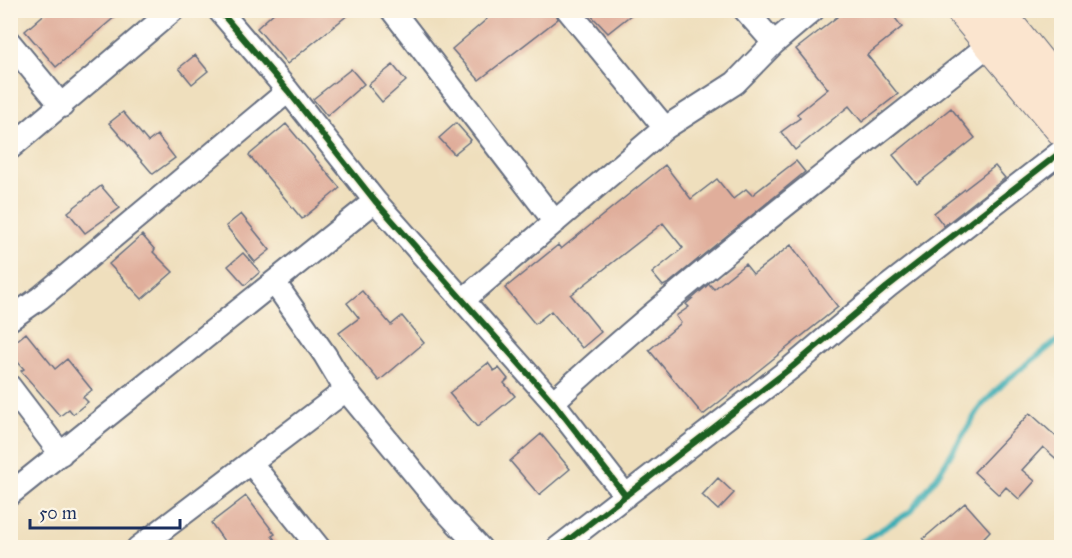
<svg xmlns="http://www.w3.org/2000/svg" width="1072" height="558" font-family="'IM FELL Great Primer',serif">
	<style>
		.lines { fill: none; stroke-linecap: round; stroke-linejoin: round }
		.stream { stroke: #3badb5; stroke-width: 6 }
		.building { fill: #e0ae9b }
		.minor-casing { stroke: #656d7f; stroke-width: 26 }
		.secondary-casing { stroke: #656d7f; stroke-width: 34 }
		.minor { stroke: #fff; stroke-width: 22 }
		.secondary { stroke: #fbe5cf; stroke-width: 32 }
		.cycleway-casing { stroke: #fcf5e5; stroke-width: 10 }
		.cycleway { stroke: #1b5e20; stroke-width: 6 }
	</style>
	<rect width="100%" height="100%" fill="#fcf5e5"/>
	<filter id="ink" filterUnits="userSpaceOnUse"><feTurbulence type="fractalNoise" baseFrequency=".0167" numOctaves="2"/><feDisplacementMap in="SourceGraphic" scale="12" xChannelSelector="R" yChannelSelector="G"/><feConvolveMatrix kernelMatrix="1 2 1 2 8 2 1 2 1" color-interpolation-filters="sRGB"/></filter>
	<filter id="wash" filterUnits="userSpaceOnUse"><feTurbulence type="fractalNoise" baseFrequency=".008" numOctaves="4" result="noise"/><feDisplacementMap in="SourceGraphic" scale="24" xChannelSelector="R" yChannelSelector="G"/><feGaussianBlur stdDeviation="1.35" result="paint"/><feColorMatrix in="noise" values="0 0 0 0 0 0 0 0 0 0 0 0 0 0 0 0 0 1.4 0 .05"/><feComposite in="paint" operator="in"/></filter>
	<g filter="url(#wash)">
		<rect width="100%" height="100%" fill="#efdfbd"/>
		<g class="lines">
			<path class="stream" d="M852,548L910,512L938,475L981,406L1007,380L1062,337"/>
		</g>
		<g id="blocks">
			<path class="building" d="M49,10H123L56,67L25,31Z
				M277,10H354L287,64L257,28Z
				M479,10H555L558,19L479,80L452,49L487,19Z
				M586,10H637L608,33Z
				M846,10H889L902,27L867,55L898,94L862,122L849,106L795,150L781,132L800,118L797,114L828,89L796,49Z
				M195,55L208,71L192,84L179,68Z
				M393,65L406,81L382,102L368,85Z
				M351,69L364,84L327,116L313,99Z
				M951,108L975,138L917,184L893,155Z
				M123,112L148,142L157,135L175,158L153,174L109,123Z
				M456,123L471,140L454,154L439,138Z
				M286,124L340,188L302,219L249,155Z
				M796,161L805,172L669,283L663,286L652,273L683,248L663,223L571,295L601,332L582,348L551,311L535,324L505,288L558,245L561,249L665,165L691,199L717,179L733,199L746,189L752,195Z
				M995,166L1005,178L944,226L934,213Z
				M101,186L120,208L85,233L68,212Z
				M241,214L270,250L255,262L226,226Z
				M142,235L155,250L153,252L173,272L142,299L109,264Z
				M791,245L838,307L703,415L649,350L681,323L676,316L689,307L686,304L709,284L714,289L745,264L753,274Z
				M243,253L260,272L245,285L228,266Z
				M362,291L391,325L402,316L424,343L379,381L339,333L359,318L347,303Z
				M26,333L55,369L67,359L92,390L83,397L88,402L73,414L69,409L60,416L21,371L24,369L10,353V346Z
				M488,363L494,371L499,368L508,379L504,383L515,396L477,427L449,393Z
				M1030,413L1062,442V464L1043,447L1022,470L1035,481L1019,499L1006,487L999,495L974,472Z
				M541,434L570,469L539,495L510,461Z
				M718,478L734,493L718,510L702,495Z
				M246,496L275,534L272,536L281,548H229L211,523Z
				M965,503L990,531L974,548H930L923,539Z"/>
		</g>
	</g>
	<g filter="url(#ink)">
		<use href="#blocks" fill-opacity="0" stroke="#656d7f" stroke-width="1.5"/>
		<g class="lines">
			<g class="minor-casing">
				<path id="minor" d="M219,10L288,91L375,201L553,402L626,496
					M392,10L555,222
					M568,10L665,128
					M745,10L774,43
					M10,43L62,106
					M10,148L173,10
					M463,300L665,128L735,83L774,43L813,10
					M10,319L40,298L288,91
					M10,387L61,454
					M346,390L443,508L480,548
					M553,402C692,274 842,161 990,44
					M251,463L319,548
					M10,494L375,201
					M138,548L346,390L325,355L274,282
					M558,548L792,367L887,287L1062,151"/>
			</g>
			<g class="secondary-casing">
				<path id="secondary" d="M962,10L1062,130
					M997,10L1062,91"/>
			</g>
			<use href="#minor" class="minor"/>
			<use href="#secondary" class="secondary"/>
			<g class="cycleway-casing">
				<path id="cycleway" d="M219,10L288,91L375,201L553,402L626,496
					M558,548L792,367L887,287L1062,151"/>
			</g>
			<use href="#cycleway" class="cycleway"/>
		</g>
	</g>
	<rect width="1072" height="558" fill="none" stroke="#fcf5e5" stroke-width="36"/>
	<path d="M30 519v9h150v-9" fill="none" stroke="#1b2f5e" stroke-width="3"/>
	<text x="39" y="519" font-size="18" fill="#1b2f5e" stroke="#fcf5e5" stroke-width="4.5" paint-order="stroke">50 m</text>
</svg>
